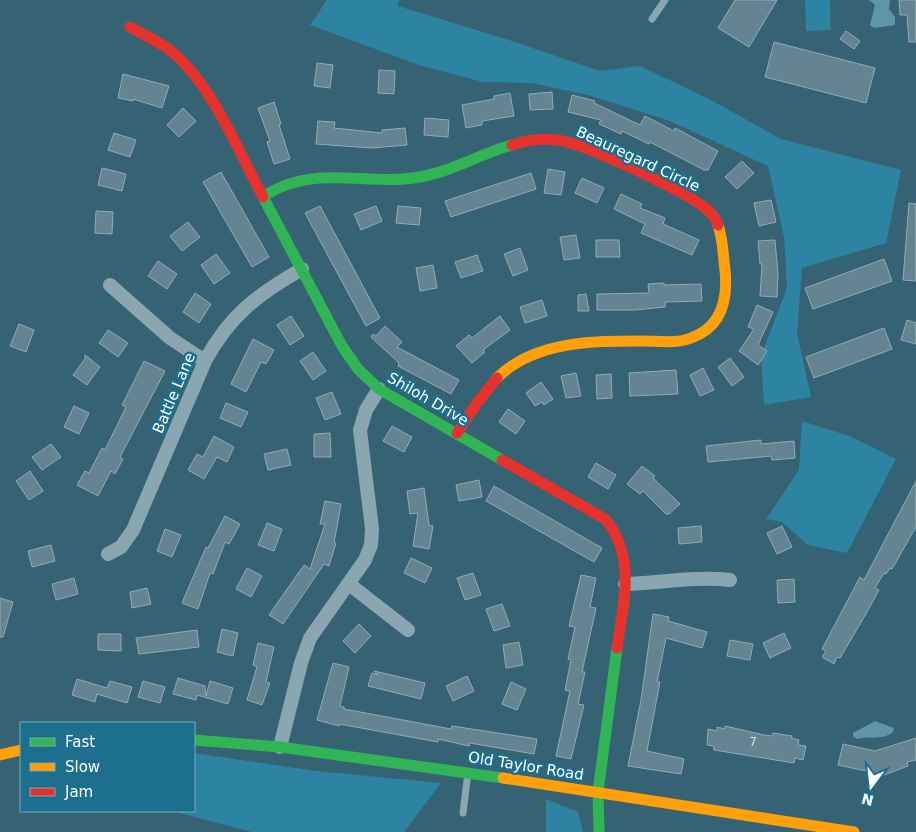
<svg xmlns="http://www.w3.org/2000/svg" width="916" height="832" font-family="'DejaVu Sans',sans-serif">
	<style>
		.green { fill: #2d84a2 }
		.water { fill: #5e95a9 }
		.building { fill: #638490; stroke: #91acb5 }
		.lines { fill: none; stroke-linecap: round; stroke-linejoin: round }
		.lane { stroke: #8aa6b0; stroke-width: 7 }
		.street { stroke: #8aa6b0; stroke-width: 14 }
		.fast { stroke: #30b455; stroke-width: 11 }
		.slow { stroke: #ff9f0a; stroke-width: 11 }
		.jam { stroke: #e5322d; stroke-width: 11 }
		.labels { text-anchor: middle; stroke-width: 5; stroke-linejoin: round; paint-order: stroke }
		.number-label { font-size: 12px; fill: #d8e0e3 }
		.street-label { font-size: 15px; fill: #fff; stroke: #1c6f8d }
	</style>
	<rect width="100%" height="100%" fill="#366373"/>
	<path class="green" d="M327,0H399L398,6L509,40L600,71L640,66L707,98L781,139L901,170L886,243L802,268L797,333L811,397L764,405L761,356L787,288L784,237L768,166L670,121L592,96L532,83L483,82L419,65L310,25Z
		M805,0H830L831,30L806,31Z
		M802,421L849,436L896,459L847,553L808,545L782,522L766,519L799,470Z
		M194,753L316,771L441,783L404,832H252L172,811H194Z
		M546,799L578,812L583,832H546Z"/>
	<path class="water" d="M869,0H890L889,9L895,17V25L874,28L870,25L875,5Z
		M875,721L894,728L893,732C883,741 869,735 857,739L853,736V733Z"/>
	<path class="building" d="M735,0H777L749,47L718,28Z
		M899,0H916V42H909L907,15H900Z
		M846,31L860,41L854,49L840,39Z
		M774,42L875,68L866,103L765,77Z
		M317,63L333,65L330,88L314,86Z
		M379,70L395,71L394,94L378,93Z
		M123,74L169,86L162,108L133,99V101L118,98Z
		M552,92L553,109L530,110L529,94Z
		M510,93L514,116L482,121V125L466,128L462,105L494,99V96Z
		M572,95L595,101L594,103L640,125L645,116L674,131L675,128L718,151L708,170H704L650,142L649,144L622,131L621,134L599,124L601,120L568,112Z
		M274,102L281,124L279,125L290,159L274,164L267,142L270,141L258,108Z
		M183,108L196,121L179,137L167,125Z
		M425,118L449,120L448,137L424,135Z
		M318,121L335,122L334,128L382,133V130L405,128L407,145L371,148L316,144Z
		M114,133L136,140L130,157L108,150Z
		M742,161L754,173L737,189L725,177Z
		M102,168L126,174L122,191L98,185Z
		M548,169L565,172L561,195L544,193Z
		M221,172L269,257L252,267L203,182Z
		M531,173L536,189L451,217L445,201Z
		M582,178L604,188L597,203L575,193Z
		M621,194L642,204L640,208L665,218L663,224L699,240L692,255L641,233L645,224L614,209Z
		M771,200L776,222L759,226L754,203Z
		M909,203L916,204V281L903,280Z
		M320,206L380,318L366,326L305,213Z
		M376,206L382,221L361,230L354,214Z
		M398,206L421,208L419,225L396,223Z
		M96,211L113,212L112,234L95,233Z
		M188,222L200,237L182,251L170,236Z
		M576,235L580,258L564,260L560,237Z
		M596,240H619L620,257H596Z
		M775,240L778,274L777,297L760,296L762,264H760L758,241Z
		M520,248L528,270L513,276L504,254Z
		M216,254L230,273L214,284L201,265Z
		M477,255L483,271L461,278L455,262Z
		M884,259L892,281L813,309L805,288Z
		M158,261L177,274L167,289L148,276Z
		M433,265L437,288L420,291L416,268Z
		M664,283V285L701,284L702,301L665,302V307L635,310H597V294L649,293L648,284Z
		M195,293L211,304L199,323L183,312Z
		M586,294L589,311H578V295Z
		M542,300L547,316L525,323L520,307Z
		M757,305L773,312L758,345L767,351L758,365L739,351L754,329L748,327Z
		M291,316L304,336L290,345L277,325Z
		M500,316L510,330L483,350L485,352L472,363L456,346L469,335L472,338Z
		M907,320L916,323V344L901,340Z
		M19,324L34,330L26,352L10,346Z
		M385,326L402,342L397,347L459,380L451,394L398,366L399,363L371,337L373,334L376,336Z
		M884,328L892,349L814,378L806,357Z
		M108,330L128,343L118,357L99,343Z
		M253,339L274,350L266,364L261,362L246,392L231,384Z
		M313,352L326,371L313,380L300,361Z
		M85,355L100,367L87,385L73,375L85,359Z
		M730,358L744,377L732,386L718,367Z
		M144,361L165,371L120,457L123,459L115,474L111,471L98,496L77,485L85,471L89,473L102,448L105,450L126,407L122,405Z
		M703,368L714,390L700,396L690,375Z
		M676,370L678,394L630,396L629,373Z
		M576,373L581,396L566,398L561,376Z
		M611,374L612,398L597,399L596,375Z
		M541,382L553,399L544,405L542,402L535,406L526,393Z
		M332,392L341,414L325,420L316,398Z
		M226,403L248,412L241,427L220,418Z
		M74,406L89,413L79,434L64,427Z
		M508,409L525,421L516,434L499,422Z
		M392,426L412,437L404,452L383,441Z
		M330,433L331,457H314V434Z
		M214,436L234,447L227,462L217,457L204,479L188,470L197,454L203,457Z
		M761,440V444L794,441L795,458L772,460L771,456L708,462L706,446Z
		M51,444L61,457L42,470L32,457Z
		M287,449L291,465L268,470L264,454Z
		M596,463L616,475L608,489L588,477Z
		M642,466L655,476L653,478L680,504L669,514H666L643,491L640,494L627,484Z
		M30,471L43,491L29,500L16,481Z
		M479,480L482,497L459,501L456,485Z
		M916,481V527L892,569L890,568L886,574L884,573L875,588L879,590L863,619L840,658L837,657L834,664L822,657L826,651L822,649L860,577L864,580Z
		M494,486L602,548L594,562L486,501Z
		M424,488L429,525L433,526L429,549L413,546L418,513L410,514L407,491Z
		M325,501L341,504L334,543H336L329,566L324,564L283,624L269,615L304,565L310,569L325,524H320Z
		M225,516L240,524L229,544L225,542L213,574L210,573L198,609L182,603L206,547L208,548Z
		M267,523L282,529L274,551L258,545Z
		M701,526L702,542L679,544L678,528Z
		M782,526L792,547L777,554L767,533Z
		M165,529L181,535L172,557L157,551Z
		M51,545L55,561L32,567L28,551Z
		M411,558L432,568L425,583L404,573Z
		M247,568L262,576L251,597L236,589Z
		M473,573L481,595L465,600L457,578Z
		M581,575L596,578L590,607L596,608L582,672H585L578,704L584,705L571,759L556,756L570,691L565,690L571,660L568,659L575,627L569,626Z
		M74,578L78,594L56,600L52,584Z
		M794,579L795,602L778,603L777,580Z
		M147,588L151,604L132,608L130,592Z
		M0,598L13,602L3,637H0Z
		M502,604L510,626L494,631L486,609Z
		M653,614L669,617L668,621L707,632L702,648L666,638L657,682H660L647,751L684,759L681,774L628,766L641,700Z
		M359,624L371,636L355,653L343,641Z
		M222,629L238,633L233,656L217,652Z
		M197,630L199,647L139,654L136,638Z
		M784,633L791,648L770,658L763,643Z
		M98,634H121V651L98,650Z
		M730,640L753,644L750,660L727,656Z
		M519,642L523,665L506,668L503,645Z
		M258,643L274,647L266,682L270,683L262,705L247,700L257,667L253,665Z
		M333,663L349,667L340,706L344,707V709L451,729L452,726L537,739L534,754L470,743L469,746L438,739V742L339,724V726L317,720Z
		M374,671L425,683L421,699L368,686L372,673L379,675Z
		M467,676L474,691L453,701L446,686Z
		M178,678L205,686L206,696L210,681L233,688L228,704L197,695L196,700L173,694Z
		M77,679L107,688L110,681L132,687L127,703L97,694L95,702L72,695Z
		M143,681L165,687L160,703L138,697Z
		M511,682L526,689L517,710L502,704Z
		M725,726L764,735L772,736L773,733L792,736L791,738L799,740L798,745L806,746L803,760L795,758L794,763L714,750V746L707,745L708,729L717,731V727L725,729Z
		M916,738V760L907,762L908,766L876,778L875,775L868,777L866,771L838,765L843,744L875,751Z"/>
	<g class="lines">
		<path class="lane" d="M652,19L665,0
			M463,813L468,773"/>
		<path class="street" d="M110,285L170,338L205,361
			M108,554L121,547L133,530L205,361C229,316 258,294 302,269
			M349,584L408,630
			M625,584C660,583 695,576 730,580
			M280,747L301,663L310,638L365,560L371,545L372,529L360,430L366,410L379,389"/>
		<path class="fast" d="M264,196C316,162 369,188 425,176C455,170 482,153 512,145
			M263,197L342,346L358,369L379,389L502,460
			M194,740L280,747L503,778
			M599,832L598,792L617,648"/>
		<path class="slow" d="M497,378C534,341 593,341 642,341C658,341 676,344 691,338C722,327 728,299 725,270C723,255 723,239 718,225
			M0,755L21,750
			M503,778L854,832"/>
		<path class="jam" d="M130,27C142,34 155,40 167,48C209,78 239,152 263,197
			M512,145C527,140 542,138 557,140C584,143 690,193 710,212C713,215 716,220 718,225
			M457,433L477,403L497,378
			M502,460L605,519C637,557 623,603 617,648"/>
	</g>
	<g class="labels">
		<g class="number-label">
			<text x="753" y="746">7</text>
		</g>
		<g class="street-label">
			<text transform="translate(638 159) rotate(25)" y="5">Beauregard Circle</text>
			<text transform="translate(174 393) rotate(-67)" y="5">Battle Lane</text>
			<text transform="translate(428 399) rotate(30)" y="5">Shiloh Drive</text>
			<text transform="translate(526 766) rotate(9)" y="5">Old Taylor Road</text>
		</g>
	</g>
	<rect x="20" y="722" width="175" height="90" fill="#1c6f8d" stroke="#77a9bb"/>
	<rect x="30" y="738" width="25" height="8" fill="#30b455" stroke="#77a9bb"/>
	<text x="65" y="747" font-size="15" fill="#ffffff">Fast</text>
	<rect x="30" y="763" width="25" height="8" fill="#ff9f0a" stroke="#77a9bb"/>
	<text x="65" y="772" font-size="15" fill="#ffffff">Slow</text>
	<rect x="30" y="788" width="25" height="8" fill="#e5322d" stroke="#77a9bb"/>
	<text x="65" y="797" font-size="15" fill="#ffffff">Jam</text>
	<g transform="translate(871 787) rotate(195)" stroke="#1c6f8d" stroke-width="4" paint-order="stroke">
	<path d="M0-4L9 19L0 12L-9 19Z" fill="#ffffff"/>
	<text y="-8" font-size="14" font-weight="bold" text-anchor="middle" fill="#ffffff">N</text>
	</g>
</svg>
